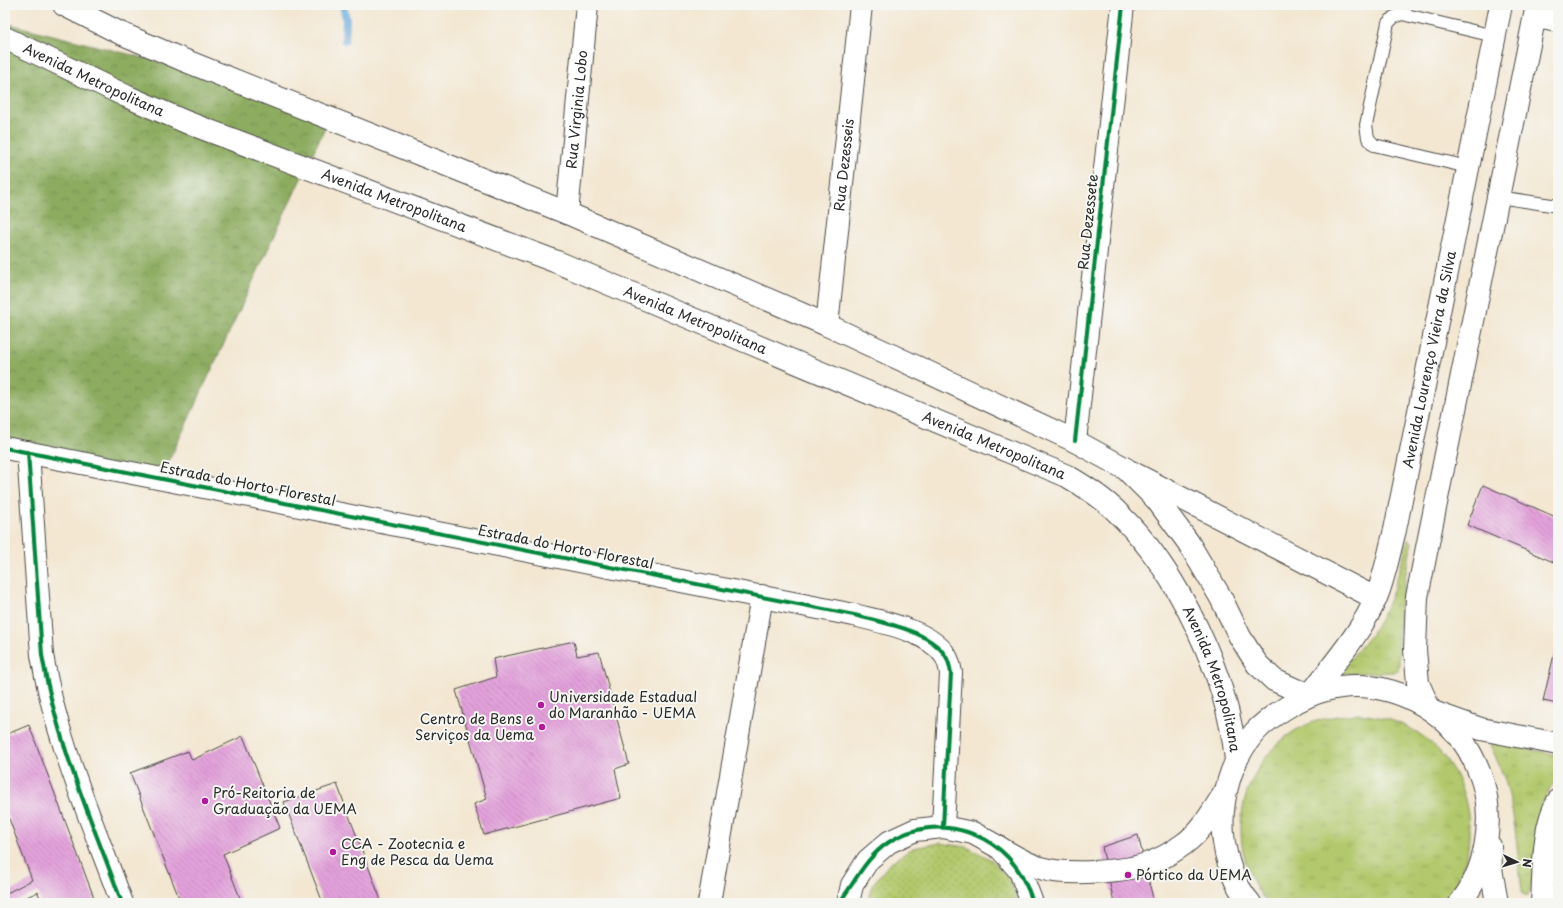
<svg xmlns="http://www.w3.org/2000/svg" width="1563" height="908" font-family="'Playpen Sans',sans-serif">
	<style>
		.grass { fill: url(#grass-tufts); stroke: #6e7a4c }
		.forest { fill: url(#forest-crowns); stroke: #5c6c46 }
		.park { fill: url(#park-dots); stroke: #6e7a4c }
		.lines { fill: none; stroke-linecap: round; stroke-linejoin: round }
		.stream { stroke: #67aadc; stroke-width: 8 }
		.building { fill: url(#building-back-hatch) }
		.service-casing { stroke: #494744; stroke-width: 14 }
		.minor-casing { stroke: #494744; stroke-width: 24 }
		.tertiary-casing { stroke: #494744; stroke-width: 24 }
		.primary-casing { stroke: #494744; stroke-width: 24 }
		.service { stroke: #fff; stroke-width: 12 }
		.minor { stroke: #fff; stroke-width: 22 }
		.tertiary { stroke: #fff; stroke-width: 22 }
		.primary { stroke: #fff; stroke-width: 22 }
		.cycleway-casing { stroke: #f6f6f2; stroke-width: 6 }
		.cycleway { stroke: #00873e; stroke-width: 4 }
		.poi-dot { fill: #b5179e; stroke: #f6f6f2; stroke-width: 1.5 }
		.labels { text-anchor: middle; stroke-width: 4; stroke-linejoin: round; paint-order: stroke }
		.street-label { font-size: 14px; fill: #2b2b2b; stroke: #f6f6f2 }
		.poi-label { font-size: 14px; fill: #2b2b2b; stroke: #f6f6f2; text-anchor: start }
	</style>
	<defs>
		<pattern id="grass-tufts" width="24" height="20" patternUnits="userSpaceOnUse"><rect width="24" height="20" fill="#b2c86c"/><path d="M3 7l-1-3M5 7V3M7 7l1-3M15 17l-1-3M17 17v-4M19 17l1-3" fill="none" stroke="#99ac5e"/></pattern>
		<pattern id="forest-crowns" width="20" height="18" patternUnits="userSpaceOnUse"><rect width="20" height="18" fill="#8dac60"/><path d="M2 6a3 3 0 1 1 6 0M12 15a3 3 0 1 1 6 0" fill="none" stroke="#738c4f"/></pattern>
		<pattern id="park-dots" width="8" height="8" patternUnits="userSpaceOnUse"><rect width="8" height="8" fill="#b2c86c"/><path d="M2 2h.1M6 6h.1" fill="none" stroke="#99ac5e" stroke-width="1.8" stroke-linecap="round"/></pattern>
		<pattern id="building-back-hatch" width="6" height="6" patternUnits="userSpaceOnUse"><rect width="6" height="6" fill="#e3a1db"/><path d="M-1 5l2 2M0 0l6 6M5-1l2 2" fill="none" stroke="#b883b2"/></pattern>
	</defs>
	<rect width="100%" height="100%" fill="#f6f6f2"/>
	<filter id="ink" filterUnits="userSpaceOnUse"><feTurbulence type="fractalNoise" baseFrequency=".025" numOctaves="2"/><feDisplacementMap in="SourceGraphic" scale="8" xChannelSelector="R" yChannelSelector="G"/><feConvolveMatrix kernelMatrix="1 2 1 2 8 2 1 2 1" color-interpolation-filters="sRGB"/></filter>
	<filter id="wash" filterUnits="userSpaceOnUse"><feTurbulence type="fractalNoise" baseFrequency=".012" numOctaves="4" result="noise"/><feDisplacementMap in="SourceGraphic" scale="16" xChannelSelector="R" yChannelSelector="G"/><feGaussianBlur stdDeviation="0.9" result="paint"/><feColorMatrix in="noise" values="0 0 0 0 0 0 0 0 0 0 0 0 0 0 0 0 0 1.4 0 .05"/><feComposite in="paint" operator="in"/></filter>
	<g filter="url(#wash)">
		<rect width="100%" height="100%" fill="#f3e7d2"/>
		<path class="grass" d="M1408,539L1412,542C1406,572 1400,602 1398,632C1397,643 1401,660 1398,670L1394,672L1340,674L1337,673C1354,655 1373,635 1384,612C1395,590 1401,564 1408,539Z
			M1360,714C1374,716 1388,718 1401,724C1450,744 1475,798 1468,848C1465,869 1455,887 1443,903H1267C1235,862 1232,808 1261,764C1270,750 1283,737 1298,729C1318,718 1338,715 1360,714Z
			M1491,742L1558,755V778L1550,788L1542,806L1530,891L1528,895H1524L1522,891C1518,858 1516,823 1508,791C1504,775 1497,760 1490,745Z"/>
		<path class="forest" d="M5,23L335,106L161,478L5,445Z"/>
		<path class="park" d="M940,843L967,847L992,860L1010,881L1019,903H867L872,885L890,863L913,848Z"/>
		<g class="lines">
			<path class="stream" d="M343,5L346,19L345,40"/>
		</g>
		<g id="blocks">
			<path class="building" d="M1483,485L1558,518V564L1467,525Z
				M574,641L577,656L599,652L629,764L615,769L621,798L484,835L474,804L487,799L456,690L496,677L493,659Z
				M1557,642H1558V704L1543,701Z
				M29,725L96,903H41L38,892L13,903H5V894L32,880L5,808V735Z
				M243,736L280,828L223,854L242,903H181L130,773L188,751L192,760Z
				M337,784L382,903H323L284,802Z
				M1138,835L1154,903H1114L1102,847Z"/>
		</g>
	</g>
	<g filter="url(#ink)">
		<use href="#blocks" fill-opacity="0" stroke="#494744" stroke-width="1"/>
		<g class="lines">
			<g class="service-casing">
				<path id="service" d="M1468,167L1374,145L1368,138L1366,125L1388,23L1394,17L1402,14L1494,36
					M1498,197L1558,206"/>
			</g>
			<g class="minor-casing">
				<g id="minor">
					<path d="M1535,17L1558,21"/>
					<path id="s1" d="M567,213L587,5"/>
					<path id="s2" d="M827,325L861,5"/>
					<path d="M1075,441L1123,5"/>
					<path d="M5,448L854,615C881,622 928,630 945,655C949,661 950,667 951,673L943,827"/>
					<path d="M28,452L42,655C56,741 92,821 122,903"/>
					<path d="M1131,472L1375,598"/>
					<path d="M1000,848C1014,856 1028,865 1044,869C1067,875 1127,872 1149,863C1162,859 1173,852 1184,844C1202,831 1213,811 1225,792"/>
					<path d="M709,903L762,596"/>
					<path d="M848,903L852,885L868,860L889,842L915,830L943,827L973,833L1000,848L1020,871L1032,903"/>
				</g>
			</g>
			<g class="tertiary-casing">
				<path id="tertiary" d="M1436,713L1481,729L1558,744
					M1542,903C1544,873 1542,827 1558,801"/>
			</g>
			<g class="primary-casing">
				<g id="primary">
					<path d="M64,5L118,32L181,59L567,213L827,325L1075,441L1126,469L1157,500L1188,542L1221,598L1240,637L1257,664L1274,680L1296,690L1311,694"/>
					<path id="s3" d="M5,38L126,96L186,122L557,262L1067,476C1086,487 1103,498 1118,513C1179,572 1228,677 1236,760"/>
					<path id="s4" d="M1311,694C1333,664 1361,633 1376,598C1385,576 1389,552 1395,530L1501,5"/>
					<path d="M1429,708L1418,683L1415,650L1417,597L1537,5"/>
					<path d="M1490,846L1491,869L1497,903"/>
					<path d="M1250,903C1234,885 1225,858 1223,834C1220,799 1231,760 1254,733C1269,716 1304,695 1326,690C1369,678 1416,694 1448,724C1452,729 1457,733 1460,737C1471,752 1478,767 1483,783C1494,822 1486,871 1460,903"/>
				</g>
			</g>
			<use href="#service" class="service"/>
			<use href="#minor" class="minor"/>
			<use href="#tertiary" class="tertiary"/>
			<use href="#primary" class="primary"/>
			<g class="cycleway-casing">
				<path id="cycleway" d="M1075,441L1123,5
					M5,448L854,615C881,622 928,630 945,655C949,661 950,667 951,673L943,827
					M28,452L42,655C56,741 92,821 122,903
					M839,903C855,882 866,857 889,842C936,811 1003,832 1025,883C1028,889 1032,896 1032,903"/>
			</g>
			<use href="#cycleway" class="cycleway"/>
		</g>
	</g>
	<g class="poi-dot">
		<circle cx="541" cy="705" r="4"/>
		<circle cx="542" cy="727" r="4"/>
		<circle cx="205" cy="801" r="4"/>
		<circle cx="333" cy="852" r="4"/>
		<circle cx="1128" cy="875" r="4"/>
	</g>
	<g class="labels">
		<g class="street-label">
			<text dy="5" stroke="none"><textPath href="#s3" startOffset="98">Avenida Metropolitana</textPath></text>
			<text dy="5" stroke="none"><textPath href="#s1" startOffset="104">Rua Virginia Lobo</textPath></text>
			<text dy="5" stroke="none"><textPath href="#s2" startOffset="161">Rua Dezesseis</textPath></text>
			<text dy="5" stroke="none"><textPath href="#s3" startOffset="422">Avenida Metropolitana</textPath></text>
			<text transform="translate(1088 222) rotate(-84)" y="5">Rua Dezessete</text>
			<text dy="5" stroke="none"><textPath href="#s3" startOffset="746">Avenida Metropolitana</textPath></text>
			<text dy="5" stroke="none"><textPath href="#s4" startOffset="361">Avenida Lourenço Vieira da Silva</textPath></text>
			<text dy="5" stroke="none"><textPath href="#s3" startOffset="1070">Avenida Metropolitana</textPath></text>
			<text transform="translate(248 484) rotate(11)" y="5">Estrada do Horto Florestal</text>
			<text transform="translate(566 547) rotate(11)" y="5">Estrada do Horto Florestal</text>
			<text dy="5" stroke="none"><textPath href="#s3" startOffset="1406">Avenida Metropolitana</textPath></text>
		</g>
		<g class="poi-label">
			<text x="549" y="702">Universidade Estadual<tspan x="549" dy="16">do Maranhão - UEMA</tspan></text>
			<text x="534" y="724" text-anchor="end">Centro de Bens e<tspan x="534" dy="16">Serviços da Uema</tspan></text>
			<text x="213" y="798">Pró-Reitoria de<tspan x="213" dy="16">Graduação da UEMA</tspan></text>
			<text x="341" y="849">CCA - Zootecnia e<tspan x="341" dy="16">Eng de Pesca da Uema</tspan></text>
			<text x="1136" y="880">Pórtico da UEMA</text>
		</g>
	</g>
	<rect width="1563" height="908" fill="none" stroke="#f6f6f2" stroke-width="20"/>
	<g transform="translate(1517 862) rotate(95)" stroke="#f6f6f2" stroke-width="3" paint-order="stroke">
	<path d="M0-3L7 15L0 10L-7 15Z" fill="#2b2b2b"/>
	<text y="-6" font-size="11" font-weight="bold" text-anchor="middle" fill="#2b2b2b">N</text>
	</g>
</svg>
